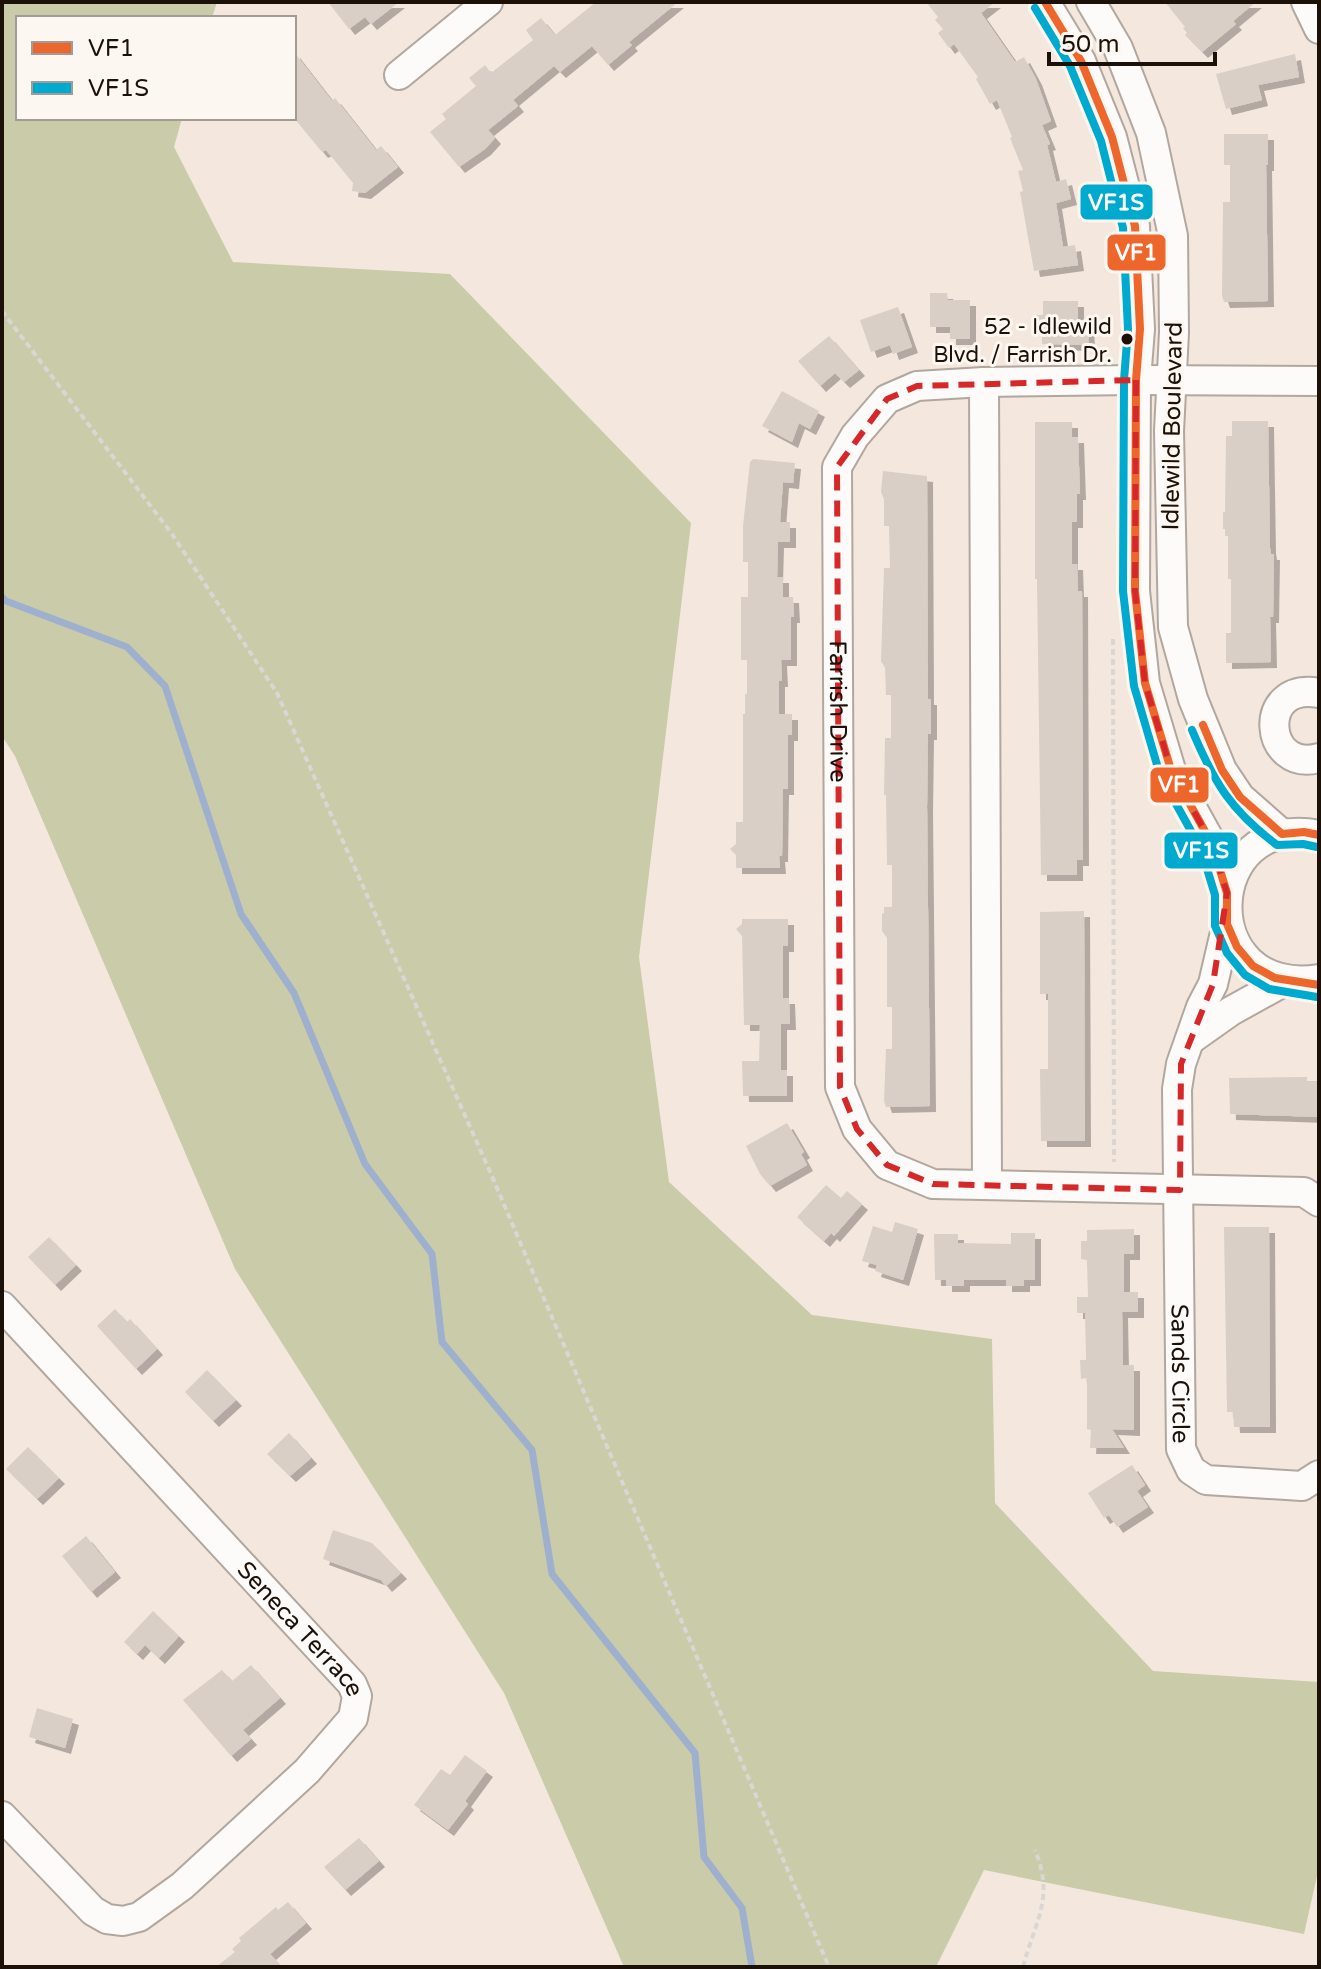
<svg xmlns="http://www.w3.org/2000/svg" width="1321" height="1969" font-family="'Varela Round',sans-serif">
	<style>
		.forest { fill: #cacba9 }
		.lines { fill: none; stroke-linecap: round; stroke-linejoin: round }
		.stream { stroke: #9fb0ce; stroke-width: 7 }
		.building { fill: #dacfc6; filter: url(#shadow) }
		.minor-casing { stroke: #b1a79e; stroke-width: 32 }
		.path { stroke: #dad6d3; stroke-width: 4; stroke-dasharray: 6 4; stroke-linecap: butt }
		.minor { stroke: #fdfbfa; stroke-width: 28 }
		.bus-1-casing { stroke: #fdf7f2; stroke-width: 14 }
		.bus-2-casing { stroke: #fdf7f2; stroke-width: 14 }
		.bus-1 { stroke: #ed662c; stroke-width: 8 }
		.bus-2 { stroke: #00a9ce; stroke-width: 8 }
		.marked { fill: none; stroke: #d62828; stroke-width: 6; stroke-dasharray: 16 10; stroke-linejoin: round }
		.bus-dot { fill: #1b1109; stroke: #fdf7f2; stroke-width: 3 }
		.labels { text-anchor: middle; stroke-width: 6; stroke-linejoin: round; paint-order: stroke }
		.bus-label { font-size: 22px; fill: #1b1109; stroke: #fdf7f2; text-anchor: end }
		.street-label { font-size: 24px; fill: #1b1109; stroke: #fdf7f2 }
		.line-badge { stroke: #fdf7f2; stroke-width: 3 }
		.badge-label { font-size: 22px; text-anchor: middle; font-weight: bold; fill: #fff }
	</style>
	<defs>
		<filter id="shadow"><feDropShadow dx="6" dy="6" stdDeviation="0" flood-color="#0004"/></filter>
	</defs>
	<rect width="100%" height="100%" fill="#f4e7dd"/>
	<path class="forest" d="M2,2H217L212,18H18V118H182L174,147L233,262L450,274L691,523L639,957L669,1182L812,1315L992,1339L995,1503L1153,1671L1319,1682V1867L1304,1934L984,1870L936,1967H624L504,1693L235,1269L15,756L2,736Z"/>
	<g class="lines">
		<path class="stream" d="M2,597L6,601L127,647L165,686L241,914L294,993L365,1164L432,1254L442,1342L532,1450L552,1574L695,1753L704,1857L742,1908L752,1967"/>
	</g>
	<path class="building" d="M328,2H399L371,24L365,17L349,29Z
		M596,2H678L629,42L632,45L608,65L592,46L560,72L554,66L513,100L518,106L488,130L495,138L485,149L459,167L430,132L446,119L442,114L476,86L469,78L485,65L491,73L533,40L526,30L541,18L555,35Z
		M926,2H995L981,13L1015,62L1024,57L1036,79L1051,121L1042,125L1050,144L1047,145L1056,182L1066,179L1071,199L1056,203L1063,247L1075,245L1078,265L1034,271L1020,192L1023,191L1018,171L1023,170L1010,138L1012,137L997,100L990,104L976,79L978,77L954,44L949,48L938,33L943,29L935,20L938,17Z
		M1165,2H1256L1233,21L1236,24L1202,52L1185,35L1187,33L1183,28L1185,27Z
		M294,52L332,101L335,98L376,150L381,146L398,167L365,193L352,191L353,183L326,150L322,152L294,118Z
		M1295,54L1299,77L1258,85L1262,100L1226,109L1216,74Z
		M1224,134H1268V165H1266L1268,301L1224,302L1222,296L1223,202H1230V165H1224Z
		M930,293H947L948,300H970V339H950V327H930Z
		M1043,301H1078V320H1088L1089,345L1042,344V333H1036V315H1043Z
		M898,307L912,347L893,354L890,345L871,352L860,320Z
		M829,336L859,370L844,382L835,373L820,386L798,361Z
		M782,391L819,411L810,429L799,423L792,442L762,426Z
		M1232,421H1268L1270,548L1271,554H1274L1273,617H1270L1271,662L1226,663V633H1231V579H1228V536H1225V529H1223V512H1225L1226,436H1232Z
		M1035,422H1072V437H1078L1080,494H1077V522H1072V564H1077L1078,591H1082L1083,860H1077V875H1041L1037,579H1035Z
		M753,459L795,463L793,483L783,482L780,522H790V542H778L777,577H783V597H793L794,617H791V660H781L782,681H779V714H792V735H788V789H783L782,856H779L780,868H736V855L730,849L736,844V822H743V714H745V694H747V660H741V597H748V562H743V526L750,462Z
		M883,471L927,476L928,699H931V734H928L927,807L930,1106L886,1107L884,1101L886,1049H892V1007H887V938L882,931V914L884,913V907H892V865H887L886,795H884L885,738H891V695H886L885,668L881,661L884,568H890L889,526H884V499L881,492Z
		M1084,911L1085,1141H1041L1040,1069H1048V994H1040V912Z
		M742,919H788V946H783V998H789L790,1024H781V1070H787V1096H743L742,1061H759L760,1025H744L742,936L736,929L742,924Z
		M1307,1077V1081H1319V1117L1230,1114L1229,1078Z
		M787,1123L804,1152L801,1154L807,1165L770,1186L760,1174L746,1146Z
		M826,1185L841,1198L847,1191L862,1204L834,1236L831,1233L824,1241L797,1217Z
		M895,1222L918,1229L903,1280L875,1271L877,1265L862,1261L873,1226L892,1232Z
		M1224,1227H1269L1270,1427H1234L1233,1412H1227Z
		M1134,1229V1254H1124V1292H1138V1312H1122L1123,1365H1134V1430L1112,1429L1124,1448H1090L1091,1430L1087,1429V1378L1081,1379L1080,1360H1086L1085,1313H1077V1297H1088L1087,1260L1081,1259V1241H1087V1230Z
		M1011,1233H1035V1280H1024V1286H1006V1280H964V1286H946V1280H935L934,1234H958V1243L1011,1244Z
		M49,1237L76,1265L55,1285L28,1257Z
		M115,1309L127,1322L130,1319L157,1349L136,1369L97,1326Z
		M207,1370L236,1400L213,1421L185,1392Z
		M289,1433L311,1458L290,1476L267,1454Z
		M28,1447L59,1478L37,1499L6,1469Z
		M1132,1465L1145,1485L1137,1491L1148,1507L1117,1527L1109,1515L1104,1518L1088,1493Z
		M333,1530L372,1543L401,1573L386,1586L381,1580L323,1559Z
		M86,1536L115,1572L91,1592L62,1556Z
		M153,1611L179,1636L159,1658L145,1645L137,1654L124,1642Z
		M251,1665L280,1698L243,1730L251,1739L231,1756L183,1700L222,1670L232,1681Z
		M37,1708L73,1719L65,1748L29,1737Z
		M465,1755L487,1771L465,1801L468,1804L448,1830L414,1805L441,1769L450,1775Z
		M359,1838L379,1861L345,1890L324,1867Z
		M288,1902L306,1923L270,1954L282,1967H216L235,1952L232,1949L241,1941L239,1938L276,1907L278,1910Z"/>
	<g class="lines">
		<g class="minor-casing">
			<g id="minor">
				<path d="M1045,2L1081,61L1112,137L1135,226L1140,329L1136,380L1135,591L1145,683L1171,770L1212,844L1227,893"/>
				<path d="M1091,2L1118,48L1151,133L1173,236L1174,332L1169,431L1173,627L1193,699L1222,770L1240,797L1282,834"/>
				<path d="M1306,2L1319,29"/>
				<path d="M399,75L488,2"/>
				<path id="s1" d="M1319,381L1136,380L984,382L917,386L887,399L855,436L837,467L840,1087L857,1129L887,1165L933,1184L1304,1192L1319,1202"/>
				<path d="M984,382L987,1185"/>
				<path d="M1319,693C1256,681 1263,773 1319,758"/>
				<path d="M1319,835C1201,810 1193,998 1319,979"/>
				<path id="s2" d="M1227,924L1213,984L1201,1007L1181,1064L1177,1089L1181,1449L1191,1470L1206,1480L1302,1486L1319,1475"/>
				<path d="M1190,1040L1231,1011L1287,980"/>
				<path id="s3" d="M2,1306L352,1684L357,1696L353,1718L307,1771L182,1886L139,1917L123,1921L107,1919L93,1911L2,1816"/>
			</g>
		</g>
		<path class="path" d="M2,311L172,534L277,693L491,1174L829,1967
			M1113,639L1114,1162
			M1023,1967C1035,1921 1055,1898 1035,1850"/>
		<use href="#minor" class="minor"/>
		<g class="bus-1-casing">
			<path id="bus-1" d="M1045,2L1081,61L1112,137L1135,226L1140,329L1136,380L1135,591L1145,683L1171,770L1212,844L1227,893V924L1237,947L1253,966L1275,978L1319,985
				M1203,725L1222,770L1240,797L1282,834L1304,832L1319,835"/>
		</g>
		<g class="bus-2-casing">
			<path id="bus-2" d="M1035,8L1070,66L1101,141L1123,228L1128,329L1124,380L1123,591L1134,686L1160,775L1201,849L1215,895V926L1227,953L1245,975L1269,989L1317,997
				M1192,730C1214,782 1230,810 1277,845L1303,844L1317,847"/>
		</g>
		<use href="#bus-1" class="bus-1"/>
		<use href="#bus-2" class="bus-2"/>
	</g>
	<path class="marked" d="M1136,380L1135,591L1145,683L1171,770L1212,844L1227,893L1213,984L1181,1064L1180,1190L933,1184L887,1165L857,1129L840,1087L837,467L887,399L917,386Z"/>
	<circle class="bus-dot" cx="1127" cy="339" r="7"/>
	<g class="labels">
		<g class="bus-label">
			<text x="1112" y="334">52 - Idlewild<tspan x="1112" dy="28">Blvd. / Farrish Dr.</tspan></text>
		</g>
		<g class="street-label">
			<text transform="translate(1172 426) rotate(-89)" y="8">Idlewild Boulevard</text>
			<text dy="8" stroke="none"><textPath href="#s1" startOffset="764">Farrish Drive</textPath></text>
			<text dy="8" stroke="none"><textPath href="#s2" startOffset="458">Sands Circle</textPath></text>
			<text dy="8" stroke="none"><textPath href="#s3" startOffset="440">Seneca Terrace</textPath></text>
		</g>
	</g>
	<g class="line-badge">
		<rect x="1079" y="183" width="75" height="38" rx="8" fill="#00a9ce"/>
		<rect x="1106" y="233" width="61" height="39" rx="8" fill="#ed662c"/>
		<rect x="1149" y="766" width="61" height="38" rx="8" fill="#ed662c"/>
		<rect x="1163" y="831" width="76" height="39" rx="8" fill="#00a9ce"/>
	</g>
	<g class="badge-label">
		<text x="1116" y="210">VF1S</text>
		<text x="1136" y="260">VF1</text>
		<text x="1179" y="792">VF1</text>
		<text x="1201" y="858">VF1S</text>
	</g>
	<rect width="1321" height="1969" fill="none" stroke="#1b1109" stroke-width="8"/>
	<rect x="16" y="16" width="280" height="104" fill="#fdf7f2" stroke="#a39b95" stroke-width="2"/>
	<rect x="32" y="42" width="40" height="12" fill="#ed662c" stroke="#a39b95" stroke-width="2"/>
	<text x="88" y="56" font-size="24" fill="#1b1109">VF1</text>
	<rect x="32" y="82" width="40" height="12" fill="#00a9ce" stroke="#a39b95" stroke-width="2"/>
	<text x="88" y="96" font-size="24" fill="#1b1109">VF1S</text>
	<path d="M1049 52v12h166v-12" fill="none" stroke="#1b1109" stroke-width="4"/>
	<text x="1061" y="52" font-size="24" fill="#1b1109" stroke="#fdf7f2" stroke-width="6" paint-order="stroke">50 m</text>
</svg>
